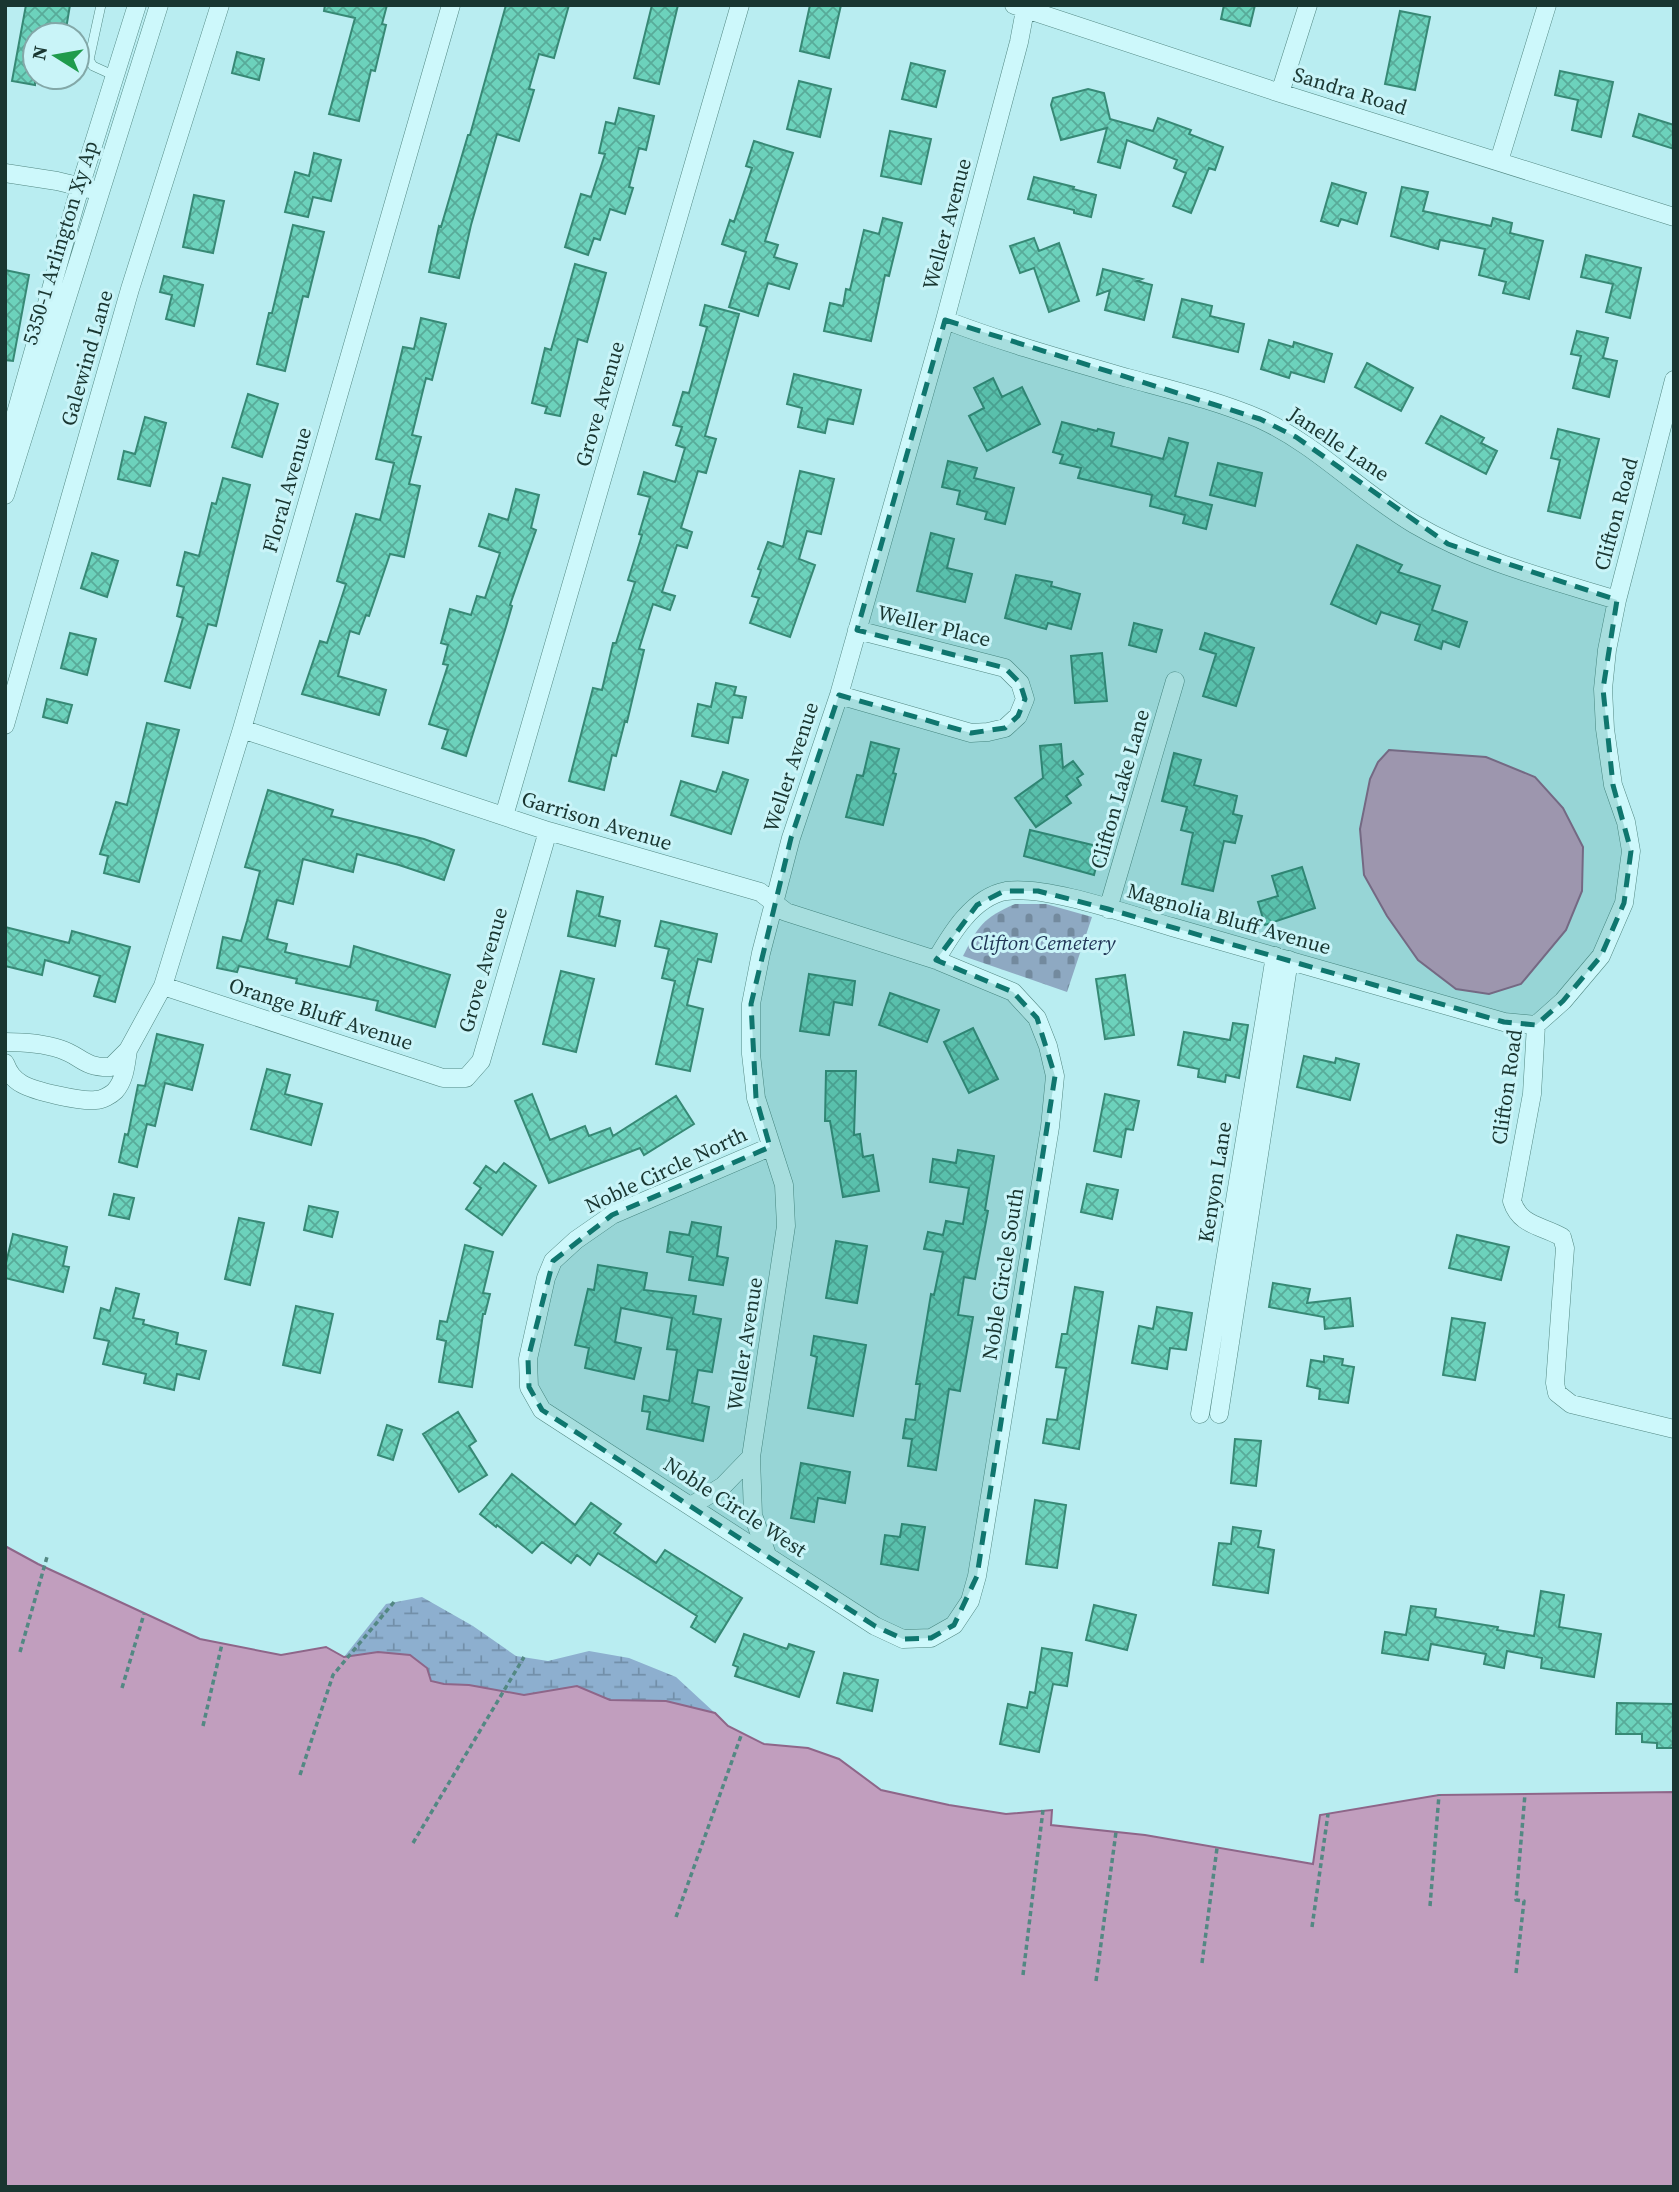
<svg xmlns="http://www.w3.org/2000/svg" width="1679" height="2192" font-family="'Source Serif 4',serif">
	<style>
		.wetland { fill: url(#wetland-marsh) }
		.cemetery { fill: url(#cemetery-stones) }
		.water { fill: #c19ebe; stroke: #8e6689; stroke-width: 2 }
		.building { fill: url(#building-cross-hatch); stroke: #378975; stroke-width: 2 }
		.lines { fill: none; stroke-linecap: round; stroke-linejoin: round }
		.lane-casing { stroke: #538883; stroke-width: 10 }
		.street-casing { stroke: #538883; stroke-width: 19 }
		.path { stroke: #538883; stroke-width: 3.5; stroke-dasharray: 5 3.5; stroke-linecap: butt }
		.lane { stroke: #cdf8fb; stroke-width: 9 }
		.street { stroke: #cdf8fb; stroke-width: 18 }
		.marked { fill: #0f766e; fill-opacity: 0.2; stroke: #0f766e; stroke-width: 5; stroke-dasharray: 14 9; stroke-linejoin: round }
		.labels { text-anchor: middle; stroke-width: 6; stroke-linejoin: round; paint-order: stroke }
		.street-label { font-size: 21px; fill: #193631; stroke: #c9f4f8 }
		.park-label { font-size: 21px; font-style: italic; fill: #1e3354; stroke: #c9f4f8 }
	</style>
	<defs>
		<pattern id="wetland-marsh" width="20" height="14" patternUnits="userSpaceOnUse" patternTransform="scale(1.75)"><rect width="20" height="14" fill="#8dafcf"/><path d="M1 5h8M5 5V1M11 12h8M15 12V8" fill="none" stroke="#728fa9"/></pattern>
		<pattern id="cemetery-stones" width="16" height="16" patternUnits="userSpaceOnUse" patternTransform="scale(1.75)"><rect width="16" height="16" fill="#8ea9c2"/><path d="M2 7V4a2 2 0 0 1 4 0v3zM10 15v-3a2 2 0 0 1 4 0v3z" fill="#738a9e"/></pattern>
		<pattern id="building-cross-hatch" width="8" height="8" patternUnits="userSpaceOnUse" patternTransform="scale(1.75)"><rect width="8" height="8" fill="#6cd2bc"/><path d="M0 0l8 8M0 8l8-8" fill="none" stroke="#58ab99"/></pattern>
	</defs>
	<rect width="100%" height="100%" fill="#b9edf1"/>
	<path class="wetland" d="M422,1597L473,1626L516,1656L548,1661L589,1651L629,1658L676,1677L715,1713L666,1701L610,1700L577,1686L524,1695L469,1685L444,1684L344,1657L386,1604Z"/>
	<path class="cemetery" d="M1015,904H1046L1092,917L1067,992L963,956C978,926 983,918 1015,904Z"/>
	<path class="water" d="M1389,750L1486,757L1535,777L1563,808L1583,847L1582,891L1566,930L1521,984L1489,994L1456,989L1418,960L1387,916L1364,875L1360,829L1370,779L1378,762Z
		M5,1546L38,1564L200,1639L281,1655L326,1647L344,1657L378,1652L410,1655L427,1668L431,1681L444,1684L469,1685L524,1695L577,1686L610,1700L666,1701L715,1713L728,1726L764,1744L808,1748L839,1759L881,1790L949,1805L1006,1814L1052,1810L1051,1825L1145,1835L1313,1864L1320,1815L1439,1795L1674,1792V2187H5Z"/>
	<path class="building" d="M26,5H70L65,35H35V85L12,81Z
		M325,5H387L382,24L386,25L375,71L371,70L359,121L329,114L355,18L324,11Z
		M506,5H569L554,58L539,54L529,89L534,90L519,141L497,134L471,225L459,278L429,272L439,226L441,227L468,135H470Z
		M652,5H678L659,84L634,78Z
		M810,5H841L829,58L800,51Z
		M1224,5H1255L1250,26L1221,19Z
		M1400,11L1430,17L1415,90L1385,84Z
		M237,52L264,59L259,80L232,73Z
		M911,63L945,71L936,107L902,99Z
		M1560,71L1613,82L1601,137L1572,130L1578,100L1555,95Z
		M799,81L831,89L820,137L787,129Z
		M1088,89L1104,93L1110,119L1153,131L1158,118L1191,130L1189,134L1223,147L1215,170L1209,168L1191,213L1173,206L1186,173L1174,168L1177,160L1127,140L1120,168L1098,162L1107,128L1061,140L1051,105L1053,98Z
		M619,108L654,116L646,150L639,148L629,187L633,188L625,214L610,209L600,240L594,238L588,255L565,247L581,194L591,197L605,154L599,153L606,122L615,124Z
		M1639,114L1674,125V149L1633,136Z
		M890,131L931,139L921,184L881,176Z
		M754,141L793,153L765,241L778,245L774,257L797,264L789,289L768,283L758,316L729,307L746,252L722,244L730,220L734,222L752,168L746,166Z
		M314,153L341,160L331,201L313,197L308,217L285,212L295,172L309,176Z
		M1034,177L1074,187L1073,189L1096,195L1091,217L1074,213V210L1028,199Z
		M1332,183L1366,193L1357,224L1341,219L1338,226L1321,221Z
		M1402,187L1428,192L1423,211L1491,226L1493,218L1512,223L1510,233L1543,241L1529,299L1503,293L1506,282L1479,275L1485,249L1440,240L1438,249L1391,236Z
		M194,195L224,201L213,253L183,247Z
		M883,218L902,223L889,276L885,275L871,341L824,331L830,303L843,306L846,289L850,290L864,230L879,234Z
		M293,225L324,232L308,297L303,296L285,371L257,364L269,313H272Z
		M1034,238L1039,251L1059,243L1079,301L1049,312L1034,268L1020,273L1010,246Z
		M1586,255L1641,268L1630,318L1606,312L1613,284L1581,277Z
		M575,264L606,273L587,342L578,339L560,416L545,413L547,407L532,403L545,348L551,350Z
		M1103,269L1142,279L1137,281L1152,285L1144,320L1105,310L1110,290L1097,295Z
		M5,270L29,275L13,361L5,360Z
		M164,276L203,285L194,326L166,319L172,295L160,292Z
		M1182,299L1212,306L1210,316L1244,324L1238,352L1173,337Z
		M705,305L739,314L705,436L716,439L706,473L698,471L681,528L692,532L687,548L677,545L662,592L675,596L670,610L653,604L639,649L644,650L627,722L625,721L616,756L612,755L604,790L569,781L593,688L602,690L613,643H616L635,582L628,580L642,535L639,534L650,497L638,494L644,472L675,482L685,448L676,445L682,427L673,425L683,392L689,393L707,327L700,325Z
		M421,318L446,324L432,380L426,378L412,435L421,437L409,484L420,486L404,557L390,554L369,616L366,615L359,634L350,631L338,676L386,690L379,715L302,694L320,641L327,643L346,584L337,581L356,514L380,520L394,463L376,459L403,347L414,349Z
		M1577,331L1608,338L1603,358L1617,361L1609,397L1573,388L1581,356L1571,354Z
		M1269,340L1293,347L1294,342L1332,354L1324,382L1291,372L1289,378L1261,369Z
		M1367,363L1413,388L1401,411L1355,387Z
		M794,374L861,390L853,424L828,419L825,433L798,427L802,408L787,404Z
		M993,378L1002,397L1022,387L1040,424L987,451L969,416L984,408L974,388Z
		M248,394L278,404L262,457L232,447Z
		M1441,416L1484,438L1481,443L1497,451L1486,474L1426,443Z
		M145,417L166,423L150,486L118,479L124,451L135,454Z
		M1062,422L1097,431L1098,429L1114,433L1111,446L1163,459L1169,438L1188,443L1175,496L1212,505L1206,529L1183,523L1185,515L1150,506L1152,495L1078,478L1081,468L1060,463L1063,455L1053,452Z
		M1558,429L1599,439L1580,518L1548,511L1560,460L1551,458Z
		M948,461L977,468L974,478L1014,488L1005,524L985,519L987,512L957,504L960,491L942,487Z
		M1218,463L1262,473L1255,506L1210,495Z
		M800,471L834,479L821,534L807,531L799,559L815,565L790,637L750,623L759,598L752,596L761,570L758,569L768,542L783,547Z
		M223,478L250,485L216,626L208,624L190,688L165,681L183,618L177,616L184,587L177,585L185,552L199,556L212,503L216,504Z
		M516,489L539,495L531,528L536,530L510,605L512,606L505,630L466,756L442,748L448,730L429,724L448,665L443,664L448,645L441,643L450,609L471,615L477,596L485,598L500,553L479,546L489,514L508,520Z
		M931,533L954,539L947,568L972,574L965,602L917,591Z
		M1357,545L1402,565L1398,572L1440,586L1432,610L1467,622L1459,647L1443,641L1441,649L1415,640L1420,625L1381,612L1376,624L1331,604Z
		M92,553L118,561L107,597L81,588Z
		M1016,575L1052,582L1051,586L1080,594L1071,629L1048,623L1046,629L1005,618Z
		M1134,623L1162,630L1156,652L1129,645Z
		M70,633L96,639L87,675L61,668Z
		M1205,633L1254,648L1236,706L1203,696L1216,654L1200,649Z
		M1102,653L1107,701L1075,703L1071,656Z
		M716,683L736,687L734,695L746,697L742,718L733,717L728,743L692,736L698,704L711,707Z
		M47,699L72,705L67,723L43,717Z
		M147,723L179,730L139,882L104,873L108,856L100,854L116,802L127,805Z
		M871,742L899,749L893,773L896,774L883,825L846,817L857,775L863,776Z
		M1061,744L1063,768L1073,761L1083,774L1077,778L1081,785L1066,796L1071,803L1036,827L1015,798L1043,778L1040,746Z
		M1174,753L1201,760L1194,785L1237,796L1233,814L1242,816L1235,843L1224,841L1213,891L1182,884L1193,833L1181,830L1187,807L1162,801Z
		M723,772L748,780L731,834L671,815L681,781L716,792Z
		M268,790L333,810L331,816L424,839L454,850L444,880L399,865L357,854L353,872L303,859L293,904L277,900L267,939L287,944L285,952L350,967L354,946L450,975L435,1027L376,1010L378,1001L296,983L297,979L239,966L237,972L217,968L223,937L241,941L247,921L260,871L245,867Z
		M1030,830L1101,847L1094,875L1024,856Z
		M1302,867L1315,908L1265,925L1258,902L1278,896L1272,876Z
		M577,891L603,897L599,916L620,921L615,946L568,936Z
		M661,921L717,934L711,962L698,959L687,1005L703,1009L690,1071L656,1064L675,981L662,978L669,949L655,946Z
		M5,927L69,943L72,931L130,947L115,1002L94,996L100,976L45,960L42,975L5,966Z
		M561,971L594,979L576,1052L543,1044Z
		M809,974L855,981L852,1005L834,1002L829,1035L800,1031Z
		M1125,975L1134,1035L1105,1039L1096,979Z
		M890,993L939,1010L927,1042L879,1025Z
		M1233,1023L1248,1025L1239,1078L1226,1075L1225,1082L1198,1077L1199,1069L1178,1065L1184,1032L1230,1040Z
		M973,1028L998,1079L969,1093L944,1042Z
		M157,1034L203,1045L192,1090L165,1083L155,1126L147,1124L137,1167L119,1162L125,1134L128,1135L138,1085L145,1086Z
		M1304,1056L1335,1063L1336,1058L1359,1064L1350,1100L1297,1087Z
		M267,1069L290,1075L285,1094L322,1104L311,1145L251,1129Z
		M826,1071H856L854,1135L860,1134L863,1157L873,1155L879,1191L843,1197L830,1121H825Z
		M532,1094L550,1140L585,1126L589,1136L610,1128L613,1136L676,1096L694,1124L644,1155L640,1148L549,1183L515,1101Z
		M1105,1094L1139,1101L1133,1130L1126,1129L1121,1157L1094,1151Z
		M958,1150L994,1156L985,1210L988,1211L975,1279L964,1277L958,1315L973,1317L960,1391L949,1389L936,1470L908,1466L912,1439L903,1438L906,1419L915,1420L920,1384H916L931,1294L934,1295L943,1252L924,1249L928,1232L943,1235L946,1221L963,1224L969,1188L930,1182L933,1159L956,1163Z
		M504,1163L536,1186L502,1235L466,1209L481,1188L474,1183L486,1166L496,1173Z
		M1087,1184L1118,1190L1112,1219L1081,1212Z
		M114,1194L134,1198L129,1219L109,1215Z
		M309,1206L338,1212L332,1237L304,1230Z
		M239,1218L264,1223L250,1285L225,1279Z
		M692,1222L721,1227L717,1256L728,1258L723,1285L689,1280L693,1257L667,1252L670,1232L689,1235Z
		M13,1234L67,1247L63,1266L69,1267L63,1292L5,1278V1267Z
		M1457,1235L1509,1247L1501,1280L1449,1268Z
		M836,1241L867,1246L857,1303L826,1298Z
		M465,1245L493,1252L483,1293L490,1294L485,1314H483L472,1387L439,1382L446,1341L437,1339L440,1321L447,1322Z
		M598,1265L647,1273L644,1290L696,1296L693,1314L721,1319L712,1372L698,1370L692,1403L709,1407L703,1441L647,1429L650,1412L642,1411L644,1396L669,1401L677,1350L667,1349L672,1318L621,1308L615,1342L641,1348L634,1379L585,1368L589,1348L575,1345L588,1289L594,1290Z
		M1273,1283L1310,1289L1307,1303L1350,1298L1353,1326L1325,1329L1324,1317L1269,1307Z
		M1075,1287L1103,1292L1079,1449L1043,1443L1047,1419L1057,1420L1066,1368L1056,1367L1062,1334H1067Z
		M116,1288L139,1294L133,1318L144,1320L143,1324L178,1333L176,1344L206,1351L199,1379L177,1374L174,1390L144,1383L146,1374L103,1364L109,1341L94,1338L101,1308L110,1311Z
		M296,1306L333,1314L320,1373L283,1365Z
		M1157,1307L1192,1313L1186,1350L1170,1348L1167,1369L1132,1363L1139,1326L1153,1329Z
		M1452,1318L1485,1323L1475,1380L1443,1375Z
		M814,1336L866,1345L853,1416L808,1408L817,1357L811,1355Z
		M1324,1356L1343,1359L1342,1365L1354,1367L1348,1403L1319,1399L1320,1389L1307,1386L1311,1360L1324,1362Z
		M458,1412L476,1441L469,1446L487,1475L459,1492L423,1434Z
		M387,1425L402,1430L393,1460L378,1455Z
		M1235,1439L1261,1441L1256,1486L1231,1483Z
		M801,1463L850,1472L845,1503L818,1498L814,1522L791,1518Z
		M512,1474L575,1525L591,1503L621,1524L614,1533L656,1563L665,1550L742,1598L715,1642L691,1627L697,1616L598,1553L590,1565L577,1555L571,1563L542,1542L532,1553L497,1525L496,1527L480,1514Z
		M1035,1500L1066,1505L1057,1568L1026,1564Z
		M902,1524L925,1527L918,1570L881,1564L885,1535L900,1537Z
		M1233,1527L1261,1531L1258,1547L1274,1550L1268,1593L1213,1585L1219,1543L1231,1544Z
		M1541,1591L1564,1595L1559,1627L1601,1634L1594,1677L1541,1668L1542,1658L1507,1651L1504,1668L1484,1664L1486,1654L1431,1644L1428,1660L1382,1653L1385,1632L1406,1635L1411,1606L1436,1609L1435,1617L1498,1627L1497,1630L1534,1636Z
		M1094,1605L1136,1615L1127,1650L1086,1640Z
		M744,1634L787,1649L789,1644L814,1652L799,1697L735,1676L738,1667L733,1665Z
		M1042,1648L1072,1653L1067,1686L1053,1684L1039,1752L1000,1744L1008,1704L1027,1708L1030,1692L1035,1693Z
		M844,1673L878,1680L872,1711L837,1703Z
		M1617,1703L1674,1704V1748H1657V1743L1642,1742V1734H1616Z"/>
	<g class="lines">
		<g class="lane-casing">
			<path id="lane" d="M101,5L89,60L93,66L115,76"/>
		</g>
		<g class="street-casing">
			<path id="street" d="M1014,5L1280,93L1674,217
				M1280,93L1308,5
				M1499,161L1547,5
				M5,173L57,181L90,189
				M945,320C1005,343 1066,360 1128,378C1172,390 1218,401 1260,419C1317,445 1360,492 1414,524C1477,561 1548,579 1617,600
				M1674,380L1617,600L1607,650L1603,689L1605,729L1613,785L1626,822L1631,851L1624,903L1601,956L1563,1001L1536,1025L1532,1094L1512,1201C1520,1226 1541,1225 1562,1237L1565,1248L1555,1383L1557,1393L1571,1404L1674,1429
				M10,452L14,420L80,187L137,5
				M5,495L159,5
				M839,695L971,733L988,732L1005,728L1018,716L1025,699L1020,683L1005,668L857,630
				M5,725L130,289L220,5
				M242,729L548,831L760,892L786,912L936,960L1013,992L1037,1018L1048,1046L1055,1076L1050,1127L977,1576L970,1601L954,1625L931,1638L903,1639L875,1626L542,1410L529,1387L528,1359L546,1278L553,1261L576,1240L612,1215L770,1147
				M504,816L740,5
				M1108,909L1175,681
				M936,960C951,934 973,897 1006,891C1047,885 1130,915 1172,927C1283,959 1393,990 1504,1022L1536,1025
				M163,986L443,1078H466L481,1061L548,831
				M5,1042C24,1042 42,1043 60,1049C82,1056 83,1068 111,1067L128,1050L163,986L242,729L451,5
				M5,1063C9,1073 13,1079 22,1084C34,1091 81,1102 96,1100C102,1100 111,1095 115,1091C125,1080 126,1063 128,1050
				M1200,1414L1275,956
				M1219,1414L1289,960
				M691,1506L723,1486L751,1457
				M767,1555L753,1515L751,1457L786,1226L784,1185L756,1098L751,1054V1004L761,953L791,838L839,695L945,320L1019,42L1026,5"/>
		</g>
		<path class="path" d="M20,1652L47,1557
			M122,1688L144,1614
			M203,1726L222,1644
			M300,1775L333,1675L394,1602
			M413,1843L524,1657
			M1430,1906L1439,1795
			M676,1917L742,1733
			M1312,1927L1328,1814
			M1202,1963L1217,1848
			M1516,1973L1524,1901L1516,1900L1525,1794
			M1023,1975L1043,1810
			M1096,1981L1116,1832"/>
		<use href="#lane" class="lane"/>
		<use href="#street" class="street"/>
	</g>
	<path class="marked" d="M945,320L1260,419L1296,437L1448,544L1617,600L1603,689L1613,785L1631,851L1624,903L1601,956L1563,1001L1536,1025L1504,1022L1108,909L1038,891H1004L977,905L936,960L1013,992L1037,1018L1055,1076L977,1576L954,1625L931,1638L903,1639L875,1626L542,1410L529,1387L528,1359L553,1261L612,1215L770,1147L756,1098L751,1004L791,838L839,695L971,733L1005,728L1018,716L1025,699L1020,683L1005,668L857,630Z"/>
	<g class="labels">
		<g class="street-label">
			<text transform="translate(1350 91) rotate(17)" y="7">Sandra Road</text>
			<text transform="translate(947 224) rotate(-75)" y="7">Weller Avenue</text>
			<text transform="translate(60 243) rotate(-73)" y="7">5350-1 Arlington Xy Ap</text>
			<text transform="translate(87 358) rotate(-74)" y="7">Galewind Lane</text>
			<text transform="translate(600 404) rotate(-74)" y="7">Grove Avenue</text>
			<text transform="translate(1339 444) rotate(34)" y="7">Janelle Lane</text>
			<text transform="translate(287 490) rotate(-74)" y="7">Floral Avenue</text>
			<text transform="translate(1616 514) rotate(-75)" y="7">Clifton Road</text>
			<text transform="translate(934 626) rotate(14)" y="7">Weller Place</text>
			<text transform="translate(791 767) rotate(-72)" y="7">Weller Avenue</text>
			<text transform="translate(1120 789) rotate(-74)" y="7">Clifton Lake Lane</text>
			<text transform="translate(597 821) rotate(17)" y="7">Garrison Avenue</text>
			<text transform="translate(1229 919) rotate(16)" y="7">Magnolia Bluff Avenue</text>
			<text transform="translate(483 970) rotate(-74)" y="7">Grove Avenue</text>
			<text transform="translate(321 1014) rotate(18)" y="7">Orange Bluff Avenue</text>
			<text transform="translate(1507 1087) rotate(-82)" y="7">Clifton Road</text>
			<text transform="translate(666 1170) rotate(-25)" y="7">Noble Circle North</text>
			<text transform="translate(1215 1182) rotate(-81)" y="7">Kenyon Lane</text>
			<text transform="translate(1003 1274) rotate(-81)" y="7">Noble Circle South</text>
			<text transform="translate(745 1344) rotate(-81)" y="7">Weller Avenue</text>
			<text transform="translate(735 1507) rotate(33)" y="7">Noble Circle West</text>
		</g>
		<g class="park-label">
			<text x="1043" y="950">Clifton Cemetery</text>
		</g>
	</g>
	<rect width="1679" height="2192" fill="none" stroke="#193631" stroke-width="14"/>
	<g transform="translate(56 56) rotate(281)"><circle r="33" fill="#c9f4f8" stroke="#83a8a8" stroke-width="2"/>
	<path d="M0-5L12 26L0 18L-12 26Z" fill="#1f9b4c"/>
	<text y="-10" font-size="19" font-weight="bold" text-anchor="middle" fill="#193631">N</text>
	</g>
</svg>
